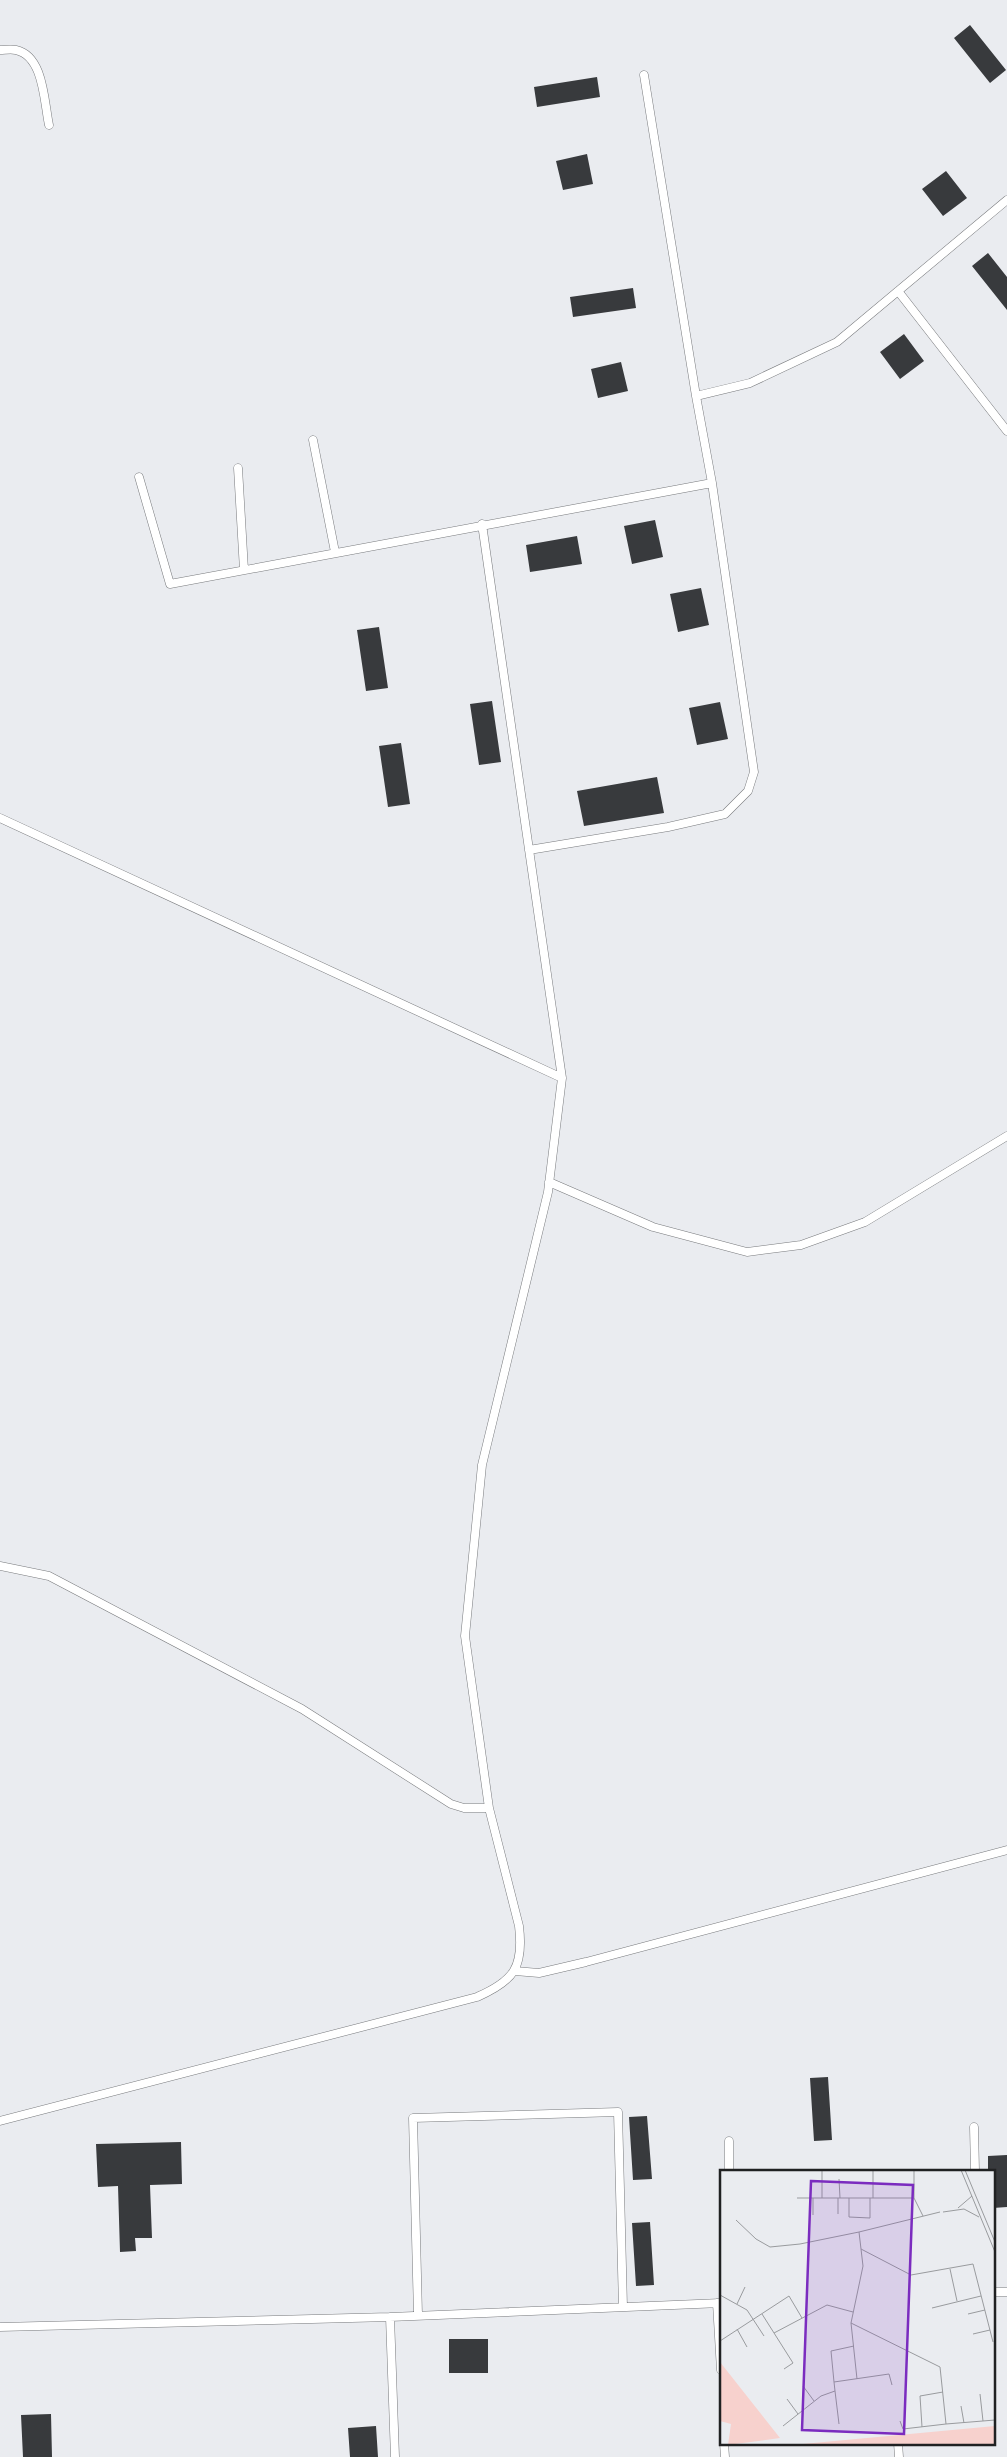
<svg xmlns="http://www.w3.org/2000/svg" width="1007" height="2457" font-family="'Open Sans',sans-serif">
	<style>
		.building { fill: #383a3d }
		.lines { fill: none; stroke-linecap: round; stroke-linejoin: round }
		.service-casing { stroke: #787a7d; stroke-width: 9 }
		.service { stroke: #fff; stroke-width: 8 }
		.inset-road { fill: none; stroke: #999b9e; stroke-width: 1 }
		.view { fill: #7b2cbf; fill-opacity: 0.15; stroke: #7b2cbf; stroke-width: 2.5 }
		.inset-edge { fill: none; stroke: #202122; stroke-width: 2.5 }
	</style>
	<rect width="100%" height="100%" fill="#eaecf0"/>
	<path class="building" d="M970,25L1006,70L990,83L954,38Z
		M597,77L600,97L537,107L534,87Z
		M587,154L593,184L563,190L556,161Z
		M946,171L967,198L943,216L922,189Z
		M988,253L1007,277V310L972,266Z
		M633,288L636,308L573,317L570,297Z
		M904,334L924,361L900,379L880,352Z
		M621,362L628,391L598,398L591,369Z
		M655,520L663,557L632,564L624,526Z
		M577,536L582,564L530,572L526,545Z
		M701,588L709,625L678,632L670,594Z
		M379,627L388,688L366,691L357,630Z
		M492,701L501,762L479,765L470,704Z
		M720,702L728,739L697,745L689,708Z
		M401,743L410,804L388,807L379,746Z
		M657,777L664,813L584,826L577,791Z
		M828,2077L832,2140L814,2141L810,2078Z
		M647,2116L652,2179L633,2180L629,2117Z
		M181,2142L182,2184L150,2185L152,2238H135L136,2251L120,2252L118,2186L98,2187L96,2144Z
		M1007,2155V2207L993,2208V2171H988V2156Z
		M650,2222L654,2285L636,2286L632,2223Z
		M449,2339H488V2373H449Z
		M51,2414L52,2457H23L21,2415Z
		M376,2426L378,2457H350L348,2428Z"/>
	<g class="lines">
		<g class="service-casing">
			<path id="service" d="M0,50C5,50 11,49 16,50C44,56 44,102 49,125
				M644,75L696,396
				M898,291L1007,431
				M313,440L335,552
				M238,468L244,570
				M139,477L170,584L712,483L754,772L748,791L725,814L668,827L529,850
				M712,483L696,396L750,383L837,342L1007,200
				M0,818L562,1078
				M549,1182L653,1227L747,1252L801,1245L865,1222L1007,1136
				M0,1566L49,1576L302,1709L451,1804L464,1808H489
				M515,1971L539,1973L586,1962L1007,1850
				M0,2121L477,1997C514,1981 524,1967 519,1926L489,1808L465,1636L482,1465L548,1192L562,1078L482,524
				M974,2127L975,2171
				M729,2141V2171
				M993,2292H1007
				M717,2303L721,2370
				M418,2315L413,2118L618,2112L623,2307
				M390,2317L395,2457
				M0,2327L390,2317L721,2303
				M724,2443L725,2457
				M898,2443L899,2457"/>
		</g>
		<use href="#service" class="service"/>
	</g>
	<g transform="translate(720 2170)">
		<rect width="275" height="275" fill="#eaecf0"/>
		<path d="M0,192L60,268L8,275L11,254L0,251ZM275,256V275H72Z" fill="#f7d1cd"/>
		<path class="inset-road" d="M153,0V28M194,0V28L203,46M241,0L275,82M245,0L275,72M119,9L120,28M77,28H194M102,28V0M129,28V47L150,48V28M238,38L252,26M223,42L244,39L259,47M118,44V28M93,45V28M16,50L36,69L50,77L80,74L139,62M141,79L191,105L253,94L273,172M230,99L237,131M0,125L27,140L44,166M17,134L25,117M212,138L261,126M42,144L73,193L64,199M248,144L265,140M131,153L220,197L226,254L275,250M17,159L27,177M54,163L107,135L133,142M253,164L270,160M0,171L69,126L82,148M134,176L111,181L114,212L169,204L172,215M137,209L131,153L143,96L139,62L220,42M83,216L94,231M115,221L119,254M260,224L263,251M67,229L78,244M241,236L244,253M180,251L183,259L226,254M63,256L101,226L115,221L114,212M202,257L200,226L223,222"/>
		<path class="view" d="M91,11L193,15L184,264L82,260Z"/>
		<rect width="275" height="275" class="inset-edge"/>
	</g>
</svg>
